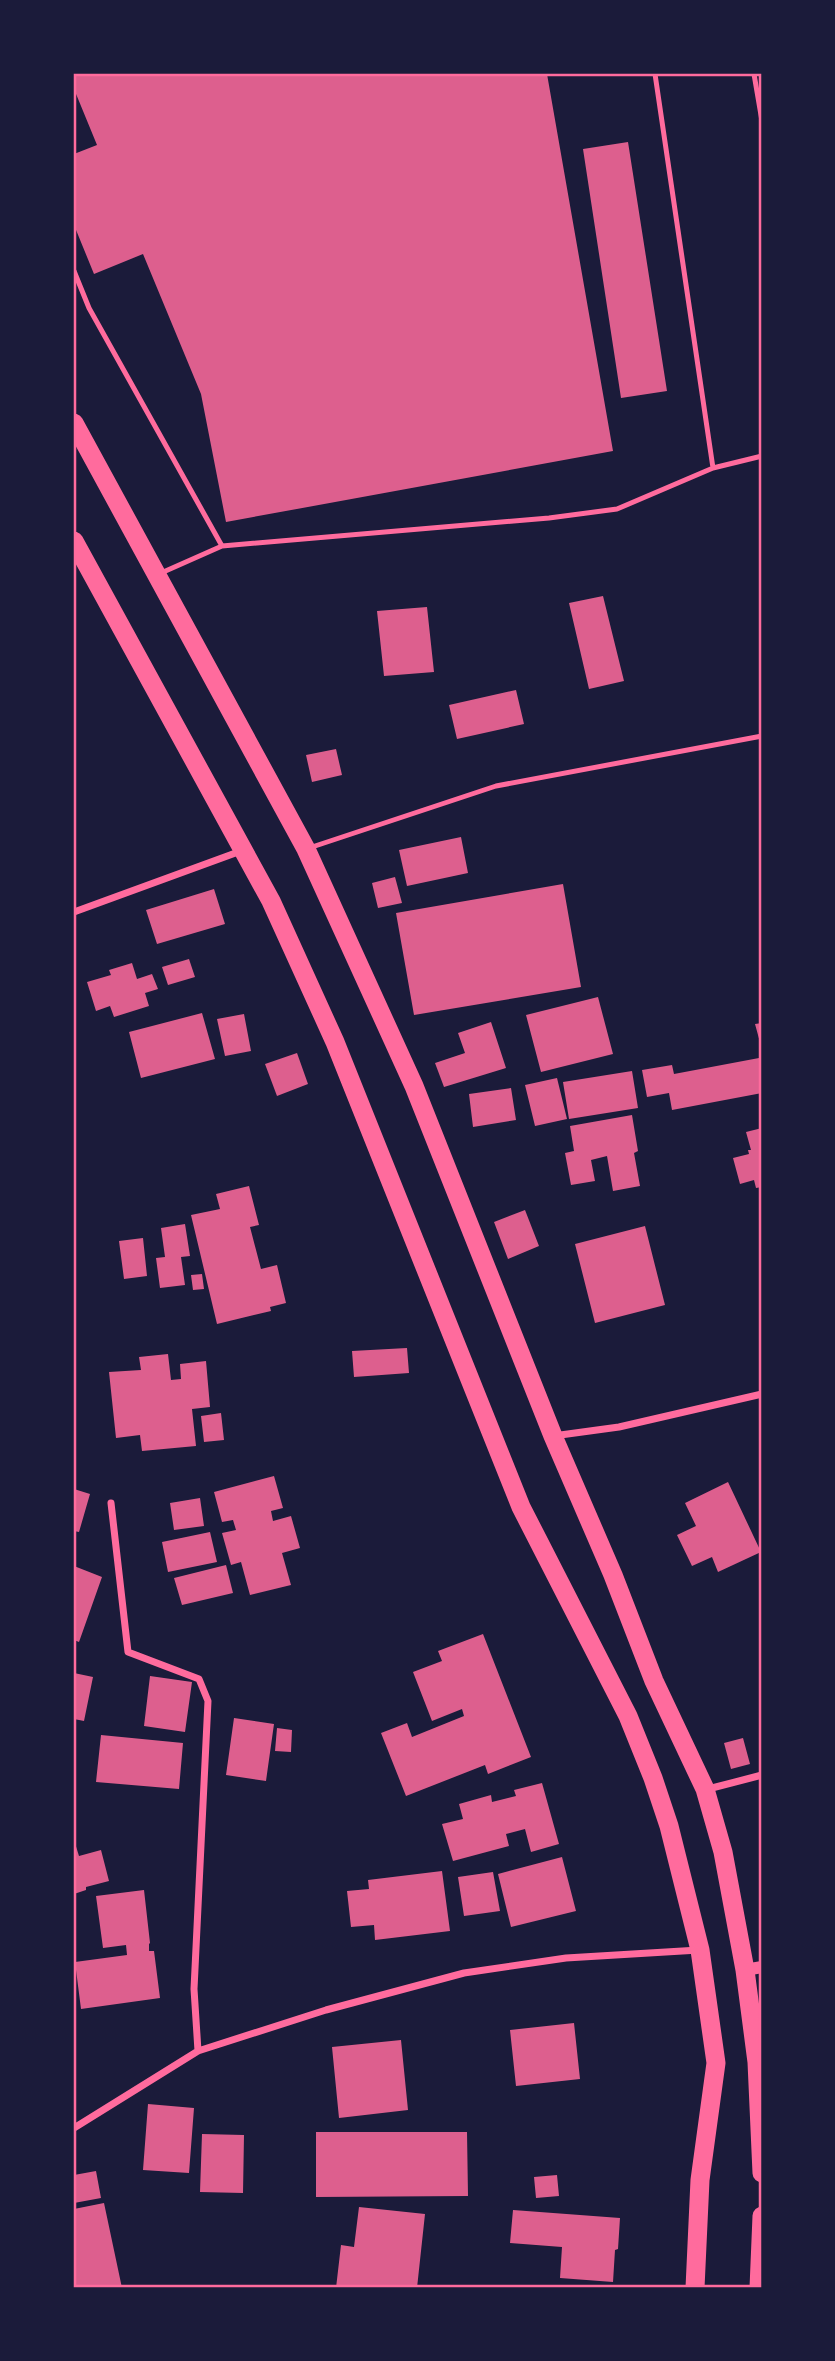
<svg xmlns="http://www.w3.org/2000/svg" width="835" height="2361" font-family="'Nunito Sans',sans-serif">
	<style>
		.building { fill: #dd5f8e }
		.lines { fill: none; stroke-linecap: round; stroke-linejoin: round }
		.service { stroke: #ff6b9d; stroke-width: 5 }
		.minor { stroke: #ff6b9d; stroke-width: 7 }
		.tertiary { stroke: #ff6b9d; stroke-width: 12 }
		.trunk { stroke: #ff6b9d; stroke-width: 19 }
		.neatline { fill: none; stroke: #ff6b9d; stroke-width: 2.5 }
	</style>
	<rect width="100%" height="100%" fill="#1b1b3a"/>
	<path class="building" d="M74,74H547L613,451L226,522L201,394L143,254L94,274L74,225V154L97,145L74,89Z
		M628,142L667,391L621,398L583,149Z
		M603,596L624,681L589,689L569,603Z
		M427,607L434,672L384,676L377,611Z
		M516,690L524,724L457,739L449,705Z
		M336,749L342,775L312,782L306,755Z
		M461,837L468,873L407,886L399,850Z
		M395,877L402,903L378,908L372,883Z
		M563,884L581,987L414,1015L396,913Z
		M214,889L225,924L157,944L146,910Z
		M189,959L195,977L168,985L162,967Z
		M132,963L137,979L152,974L158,989L145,993L149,1006L114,1017L110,1006L96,1011L87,982L111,975L109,970Z
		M598,997L613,1054L541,1072L526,1015Z
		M202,1013L215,1059L141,1078L129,1032Z
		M244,1014L251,1051L225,1056L217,1019Z
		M491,1022L506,1068L444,1087L435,1063L465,1053L458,1033Z
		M762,1023V1046H761L755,1024Z
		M297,1053L308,1084L277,1096L265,1064Z
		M759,1058L762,1093L672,1110L669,1093L647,1097L642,1070L672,1065L674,1074Z
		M632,1071L638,1108L569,1119L563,1082Z
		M557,1078L567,1119L535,1126L525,1085Z
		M511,1088L516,1120L473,1127L469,1094Z
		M632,1115L638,1151L634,1153L640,1186L613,1191L607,1156L591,1160L595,1181L571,1185L565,1153L574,1151L570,1126Z
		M762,1128V1187L756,1188L754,1180L740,1184L733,1158L749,1154L748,1150H751L746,1132Z
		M249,1186L259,1225L250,1227L261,1269L277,1265L286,1303L270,1307L271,1311L217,1324L191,1215L220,1209L216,1194Z
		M525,1210L539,1246L508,1259L494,1222Z
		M185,1224L190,1256L181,1257L185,1285L160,1288L156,1258L165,1257L161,1228Z
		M645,1226L665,1305L595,1323L575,1244Z
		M143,1238L147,1276L124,1279L119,1241Z
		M202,1274L204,1289L193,1290L191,1275Z
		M407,1348L409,1373L354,1377L352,1351Z
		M168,1354L171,1380L181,1379L180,1364L206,1361L210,1407L192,1409L196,1446L142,1451L140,1435L116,1438L109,1372L141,1370L139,1357Z
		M221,1413L224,1440L204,1442L201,1416Z
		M274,1476L283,1508L271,1511L273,1521L291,1516L300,1548L282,1553L291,1585L250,1595L241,1562L231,1565L222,1533L236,1530L233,1520L222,1522L214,1492Z
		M728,1482L761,1552L718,1572L712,1557L692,1566L677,1535L696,1526L685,1503Z
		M74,1489L90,1494L79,1532L74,1531Z
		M200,1498L204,1526L174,1530L170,1503Z
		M210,1532L217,1562L168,1572L162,1542Z
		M226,1565L233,1593L182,1605L174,1578Z
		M74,1566L102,1577L79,1642L74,1640Z
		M483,1634L531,1757L488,1774L485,1765L406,1796L381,1733L407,1723L412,1737L464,1716L462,1709L432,1721L413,1672L442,1661L438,1651Z
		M74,1673L93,1677L84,1721L74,1719Z
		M150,1676L192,1682L185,1732L144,1726Z
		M234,1718L274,1724L266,1781L226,1775Z
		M277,1728L292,1730L291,1752L275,1751Z
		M101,1735L183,1743L179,1789L96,1782Z
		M743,1738L750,1764L731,1769L724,1743Z
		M542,1783L559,1844L531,1852L525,1829L506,1834L509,1846L453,1861L442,1824L463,1819L459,1804L491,1795L492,1802L516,1796L514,1790Z
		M74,1840L79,1856L101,1850L109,1881L86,1887V1890L74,1894Z
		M562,1857L576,1911L511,1927L498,1874Z
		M442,1871L450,1931L375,1940L374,1925L351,1927L347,1891L369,1889L368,1880Z
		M493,1872L500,1911L464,1916L458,1877Z
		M144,1890L150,1943L149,1944V1951H154L160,1998L81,2009L75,1962L127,1955L126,1945L103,1948L96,1896Z
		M574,2023L580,2079L516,2086L510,2030Z
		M401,2040L408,2110L339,2118L332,2047Z
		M148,2104L194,2108L189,2173L143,2170Z
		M316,2132H467L468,2196L316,2197Z
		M202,2134L244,2135L243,2193L200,2192Z
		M96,2171L101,2198L74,2203V2175Z
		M557,2175L559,2196L536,2198L534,2177Z
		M104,2203L122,2288H74V2209Z
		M359,2207L425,2214L417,2288H336L341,2245L354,2247Z
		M513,2210L620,2218L618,2249L615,2250L613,2282L560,2278L562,2247L510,2243Z"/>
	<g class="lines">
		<path class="service" d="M655,74L713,468
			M754,74L762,121
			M74,271L89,308L222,546L161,573
			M222,546L549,518L617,509L713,468L762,456
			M309,848L496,786L762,736"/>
		<path class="minor" d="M74,912L241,851
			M553,1436L619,1427L762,1394
			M111,1503L128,1652L199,1679L208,1701L194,1989L198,2051
			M708,1789L762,1775
			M74,2128L198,2051L326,2010L464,1973L566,1958L699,1950"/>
		<path class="tertiary" d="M745,1970L762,1967"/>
		<path class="trunk" d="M74,423L306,849L414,1086L553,1436L613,1575L654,1681L705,1789L723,1852L745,1970L757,2062L762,2173
			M74,541L271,901L335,1042L521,1507L628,1716L653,1778L669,1826L700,1950L716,2063L700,2180L695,2288
			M759,2288L762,2216"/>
	</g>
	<rect width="835" height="2361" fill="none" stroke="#1b1b3a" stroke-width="150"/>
	<rect x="75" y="75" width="685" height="2211" class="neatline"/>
</svg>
